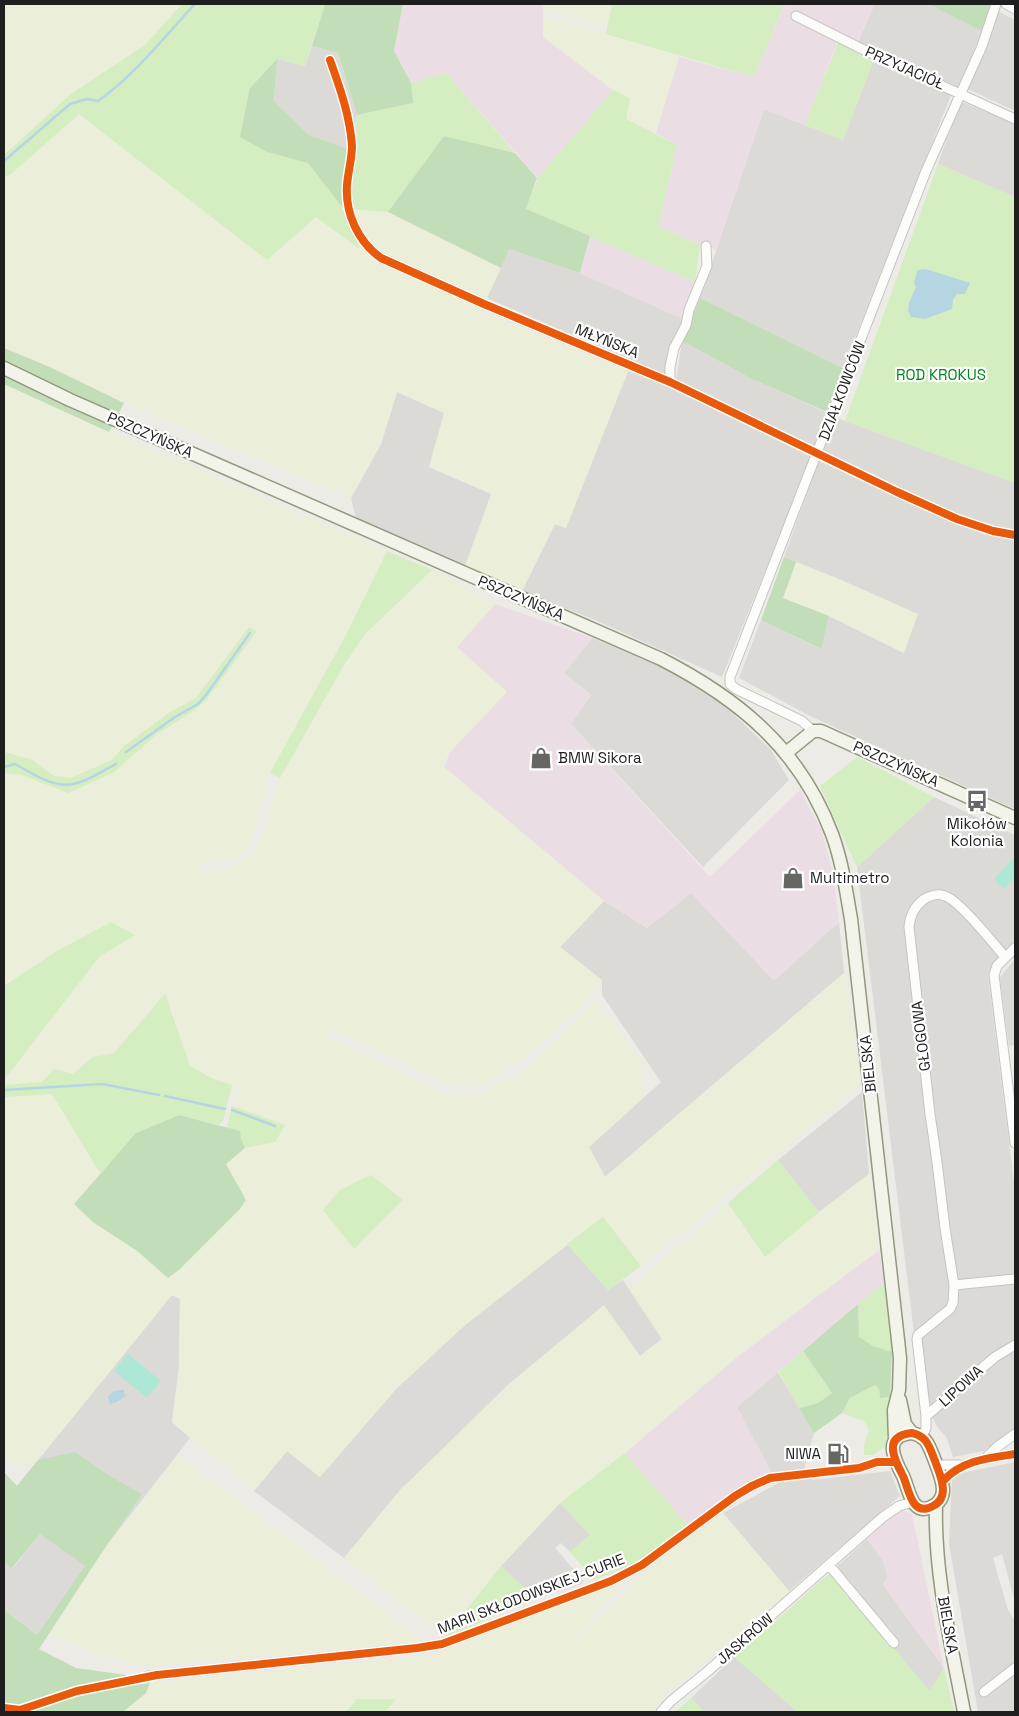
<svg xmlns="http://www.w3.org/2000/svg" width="1019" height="1716" font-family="'Space Grotesk',sans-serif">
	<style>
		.residential { fill: #dbdad7 }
		.industrial { fill: #eadee4 }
		.farmland { fill: #ebeed8 }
		.grass { fill: #d4edc1 }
		.forest { fill: #c2deb8 }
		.pitch { fill: #ade8d6 }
		.parking { fill: #dbdad8 }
		.water { fill: #b6d5e3 }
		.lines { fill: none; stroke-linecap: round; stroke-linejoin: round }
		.stream { stroke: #b6d5e3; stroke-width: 2.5 }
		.street-casing { stroke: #c5c4c2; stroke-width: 11 }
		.secondary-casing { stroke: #92977d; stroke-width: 15 }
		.street { stroke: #fcfcfb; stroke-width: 9 }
		.secondary { stroke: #f2f4e9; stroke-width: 12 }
		.cycleway-casing { stroke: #fff; stroke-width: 11 }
		.cycleway { stroke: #e8590c; stroke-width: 8 }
		.labels { text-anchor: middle; stroke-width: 4.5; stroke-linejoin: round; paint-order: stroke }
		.street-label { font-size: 15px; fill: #1e1e1e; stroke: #fff }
		.park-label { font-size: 15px; fill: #02861b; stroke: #fff }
		.poi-label { font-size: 15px; fill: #1e1e1e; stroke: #fff; text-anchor: start }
	</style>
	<rect width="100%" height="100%" fill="#ecebe6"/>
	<path class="residential" d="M875,4H928L982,31L959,87L857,43Z
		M998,11L1015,20V111L968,89Z
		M312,46L338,53L357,115L348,149L308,136L274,101L277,59L305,66Z
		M873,62L951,95L843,368L700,298L764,109L843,140Z
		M960,101L1015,124V197L938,164Z
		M509,249L580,273L683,319L666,375L487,298Z
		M682,341L752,379L845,421L1015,483V531L994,528L958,515L824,455L676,381Z
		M628,371L679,392L811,457L722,677L595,620L522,591L555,524L566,528Z
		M397,392L445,413L429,467L492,494L464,569L357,522L351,498L381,444Z
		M819,461L955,523L989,535L1015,540V809L810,716L739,678L761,620L820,649L829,616L904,653L846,582L784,557Z
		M592,638L667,669L723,704L771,750L789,780L703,867L571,724L564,673Z
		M934,797L1015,835V941L1006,950L988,975L1015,1190V1342L924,1415L857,867Z
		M691,893L774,980L839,922L844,973L605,1177L589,1147L661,1082L602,995V980L560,947L604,901L647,928Z
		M1015,959V1045L1009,1046L1000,977Z
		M862,1092L869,1174L819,1212L778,1160Z
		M567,1244L608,1290L623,1280L662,1339L640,1356L604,1306L401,1489L344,1558L254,1491L287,1451L320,1477L396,1389L464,1326Z
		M172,1295L180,1299L179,1368L172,1422L190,1438L104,1549L17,1486Z
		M1015,1349V1428L984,1451L953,1457L947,1438L938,1428L932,1417L985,1370Z
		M778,1372L814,1433L804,1469L813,1480L890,1471L900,1496L789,1591L723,1513L777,1484L737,1407Z
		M1015,1462V1603L1002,1554L993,1558L1008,1610L1015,1621V1712H978L949,1544L952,1475Z
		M560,1503L590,1535L570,1552L561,1543L555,1548L583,1580L582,1584L536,1599L501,1566Z
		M40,1534L86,1566L37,1635L4,1610V1562L13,1568Z
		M867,1539L882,1559L888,1576L883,1585L944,1668L930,1692L830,1573Z
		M734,1657L798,1712H704L691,1698Z"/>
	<path class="industrial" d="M403,4H543L544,37L613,90L538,178L446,73L411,83L394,51Z
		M785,4H875L856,43H837L805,125L764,109L716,250L658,227L677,145L656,133L679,57L754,77Z
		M590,236L695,282L683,319L580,273Z
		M495,604L592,638L564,673L592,695L571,724L710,877L800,790L821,829L833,873L839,922L774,981L691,893L647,928L604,901L444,767L450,752L507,692L456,647Z
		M879,1250L884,1282L737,1407L772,1474L734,1491L688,1526L625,1453L737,1357Z
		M899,1509L912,1514L944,1668L883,1585L888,1576L882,1559L867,1539Z"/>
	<path class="farmland" d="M4,4H182L145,45L71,94L4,155Z
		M543,4H612L607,26L543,9Z
		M543,17L646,45L679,57L656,133L626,119L630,98L613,90L543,37Z
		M79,114L267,260L316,217L359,248L342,207L388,212L501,268L481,311L628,371L566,528L555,524L522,591L464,569L491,494L429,467L444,413L397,392L381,444L351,498L124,403L52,368L4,348V177L11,174Z
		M4,384L297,513L387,551L346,635L270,773L256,825L248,847L237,857L197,865L201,874L231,866L253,855L265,830L280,778L344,665L365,634L432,570L495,604L457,647L507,692L450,752L444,767L604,901L560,947L602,980L581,1006L531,1054L489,1081L470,1087L452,1086L331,1028L326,1036L445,1094L474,1097L529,1067L596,1000L640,1060L643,1098L589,1147L605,1177L844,973L860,1085L641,1266L603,1217L464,1326L396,1389L320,1477L287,1451L254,1491L240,1478L172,1422L179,1368L180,1299L172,1295L34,1465L15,1464L4,1458V1097L52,1094L100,1173L74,1204L94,1223L136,1250L168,1278L180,1269L240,1209L246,1200L225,1164L245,1148L275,1142L285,1125L235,1107L238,1088L213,1079L190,1066L165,994L114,1053L93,1057L73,1074L54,1069L42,1082L4,1085V1080L99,957L135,935L57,951L4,986V773L22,775L68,793L114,772L157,734L192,712L207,699L257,632L249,627L196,698L172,711L125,745L112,760L71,778L54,776L32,760L4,752Z
		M796,562L846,582L918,614L904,653L829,616L783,598Z
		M869,1174L879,1250L737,1357L625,1453L560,1503L501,1566L445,1637L344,1558L401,1489L510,1383L604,1305L640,1356L662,1339L629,1289L728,1203L765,1256L819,1212Z
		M178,1455L425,1642L145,1666L96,1653L50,1634L103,1550Z
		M723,1513L789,1591L668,1692L650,1712H385L395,1699H357L346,1712H123L146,1693L150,1683L434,1655L628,1577L556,1661L650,1567Z"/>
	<path class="grass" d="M182,4H325L305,66L277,59L250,88L267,152L308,163L342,207L348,149L357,115L413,103L411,83L446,73L515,153L444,136L388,212L342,208L360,249L316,217L267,260L79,114L11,174L4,177V155L71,94L145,45Z
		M612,4H783L784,5L754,77L606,34Z
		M838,43L873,62L843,140L805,125Z
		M613,90L630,98L626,119L677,145L658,227L700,244L695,282L526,209L538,178Z
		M938,164L1015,197V483L845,421Z
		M387,551L432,570L365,634L344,665L280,778L270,773L346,635Z
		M249,627L257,631L207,699L192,712L157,734L114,772L68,793L22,775L4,773V752L32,760L54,776L71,778L112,760L125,745L172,711L196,698Z
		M857,757L934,797L857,867L820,786Z
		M111,922L135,935L99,957L4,1080V986L57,951Z
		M165,994L190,1066L213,1079L232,1085L223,1121L219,1125L179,1115L136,1133L120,1153L100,1173L52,1094L4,1097V1085L42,1082L54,1069L73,1074L93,1057L114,1053Z
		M232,1106L285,1125L275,1142L245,1148L241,1139L227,1127Z
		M778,1160L819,1212L765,1257L728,1203Z
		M371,1175L403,1200L354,1249L323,1210L340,1190Z
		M603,1217L641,1266L608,1290L567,1244Z
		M884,1282L892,1352L873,1346L859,1337L858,1304Z
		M803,1351L832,1393L818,1403L799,1408L779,1372Z
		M876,1385L879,1389L880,1398L890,1397L886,1446L873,1455H864V1446L869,1430L864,1421L842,1413L850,1398Z
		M625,1453L688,1526L636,1563L594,1580L570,1552L590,1535L560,1503Z
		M501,1566L536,1599L445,1637Z
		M830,1573L930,1691L944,1668L954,1712H798L734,1657Z
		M691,1698L704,1712H675Z
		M357,1699H396L385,1712H346Z"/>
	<path class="forest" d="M325,4H403L394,51L411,83L413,103L357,115L338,53L312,46Z
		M928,4H991L982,31Z
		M277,59L274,101L308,135L348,149L342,207L308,163L267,152L240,137L250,88Z
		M444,136L515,153L537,178L526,209L590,236L580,273L509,249L501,268L388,212Z
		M700,298L843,368L827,412L752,379L682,341Z
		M4,348L52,368L124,403L109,432L4,384Z
		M784,557L796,562L783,598L829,616L821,649L761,620Z
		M179,1115L240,1131L241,1139L245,1148L226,1164L246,1200L240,1209L180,1269L168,1278L136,1250L94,1223L74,1204L136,1133Z
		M858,1304L859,1337L873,1346L892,1352L890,1397L880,1398L879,1389L875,1385L850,1398L842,1413L814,1433L799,1408L818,1403L832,1393L803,1351Z
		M75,1452L108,1475L142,1494C106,1545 73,1597 39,1649L76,1668L134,1676L83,1686L20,1706L4,1704V1610L37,1635L85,1566L40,1534L12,1568L4,1562V1472L17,1486L38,1460Z
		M150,1683L146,1693L123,1712H23C65,1700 105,1687 150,1683Z"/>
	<path class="pitch" d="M1014,858L1015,877L1004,889L994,879Z
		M128,1354L161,1381L147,1398L114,1371Z"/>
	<path class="parking" d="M921,1065L925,1099L919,1100L914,1066Z"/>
	<path class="water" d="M922,269L929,270L970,283L965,294H957L953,300L952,309L925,319L911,317L908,311L909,303L916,287L914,283L917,271Z
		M120,1390H124V1394L127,1395L117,1402L110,1404L108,1397C111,1392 114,1391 120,1390Z"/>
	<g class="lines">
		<path class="stream" d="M4,161L70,104L87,99L98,101C135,75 164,37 195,4
			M126,752L175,717L198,704L206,695L250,633
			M4,767L15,764C33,774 56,790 77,783C91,779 104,770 116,764
			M4,1090L102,1084L159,1095
			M165,1096L225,1109
			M232,1110L275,1126"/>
		<g class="street-casing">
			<path id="street" d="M1006,4L1015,9
				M796,16L866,51L1015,119
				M330,60C340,88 350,116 352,146C352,159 348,172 347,185C345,213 358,242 381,258L484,304L670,382L897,492L957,519L993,531L1015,535
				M670,382V367L674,348L686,325L689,310L707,266L706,246
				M813,731L802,721L736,689L730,684V677L926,171L982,46L996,4
				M1015,948L997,966L994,975L1015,1143
				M1005,957C994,944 959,900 945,896C938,893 929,896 923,900C914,907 910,916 909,927L930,1114L937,1162L945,1228L954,1285L1015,1279
				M926,1416L995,1357L1015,1345
				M922,1437L926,1428V1416L917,1339L918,1335L950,1309L953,1303L954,1285
				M986,1458L997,1447L1015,1434
				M936,1465H961
				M943,1481C962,1460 989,1458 1015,1454
				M829,1565L894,1643
				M148,1676L417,1648L442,1644L611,1581L642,1565L735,1496L752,1486L770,1478L859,1468L877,1462H895
				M984,1692L1015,1668
				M661,1712L671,1701L708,1671L883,1517L899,1506L913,1502"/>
		</g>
		<g class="secondary-casing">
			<path id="secondary" d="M4,368L70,400L661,659C739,699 800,749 832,834C842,861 846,890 851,919L900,1358L899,1390L894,1410L895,1440
				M786,753L813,731H821L1015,818
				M900,1400L905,1424L912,1433
				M912,1433C917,1434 921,1436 925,1440C930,1446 932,1454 935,1461C940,1475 951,1497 933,1506C911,1518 909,1488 903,1476C894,1459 882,1436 912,1433Z
				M936,1504C934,1574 951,1643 964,1712"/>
		</g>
		<use href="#street" class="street"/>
		<use href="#secondary" class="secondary"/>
		<g class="cycleway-casing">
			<path id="cycleway" d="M330,60C340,88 350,116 352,146C352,159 348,172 347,185C345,213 358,242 381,258L484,304L670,382L897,492L957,519L993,531L1015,535
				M912,1433C917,1434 921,1436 925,1440C930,1446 932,1454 935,1461C940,1475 951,1497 933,1506C911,1518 909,1488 903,1476C894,1459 882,1436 912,1433Z
				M943,1481C962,1460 989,1458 1015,1454
				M4,1708L20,1710L77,1691L157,1675L417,1648L442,1644L611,1581L642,1565L735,1496L752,1486L770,1478L859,1468L877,1462H895"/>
		</g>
		<use href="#cycleway" class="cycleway"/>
	</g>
	<defs>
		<g id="shop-bare" transform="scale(1.725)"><path d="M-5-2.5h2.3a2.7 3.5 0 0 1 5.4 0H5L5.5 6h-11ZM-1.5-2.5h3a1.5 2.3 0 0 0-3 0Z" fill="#666664" stroke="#fff" stroke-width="2.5" paint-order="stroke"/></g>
		<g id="bus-bare" transform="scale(1.725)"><path d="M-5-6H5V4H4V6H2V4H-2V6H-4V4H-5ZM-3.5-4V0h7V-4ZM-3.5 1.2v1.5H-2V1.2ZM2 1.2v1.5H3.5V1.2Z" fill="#666664" stroke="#fff" stroke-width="2.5" paint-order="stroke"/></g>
		<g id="fuel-bare" transform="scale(1.725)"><path d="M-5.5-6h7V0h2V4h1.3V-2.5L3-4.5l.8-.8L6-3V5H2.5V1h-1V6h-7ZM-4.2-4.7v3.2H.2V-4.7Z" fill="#666664" stroke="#fff" stroke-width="2.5" paint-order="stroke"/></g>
	</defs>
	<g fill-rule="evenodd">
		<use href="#shop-bare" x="541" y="758"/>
		<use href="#bus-bare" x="977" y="801"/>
		<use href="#shop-bare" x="793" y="878"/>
		<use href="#fuel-bare" x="838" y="1454"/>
	</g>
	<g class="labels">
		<g class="street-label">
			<text transform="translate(905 68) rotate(24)" y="5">PRZYJACIÓŁ</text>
			<text transform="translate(607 341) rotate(22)" y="5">MŁYŃSKA</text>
			<text transform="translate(842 391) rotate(-69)" y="5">DZIAŁKOWCÓW</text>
			<text transform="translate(150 435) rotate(24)" y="5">PSZCZYŃSKA</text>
			<text transform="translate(521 598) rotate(23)" y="5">PSZCZYŃSKA</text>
			<text transform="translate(896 764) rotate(24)" y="5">PSZCZYŃSKA</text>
			<text transform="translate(921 1036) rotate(-97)" y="5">GŁOGOWA</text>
			<text transform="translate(868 1064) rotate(-96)" y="5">BIELSKA</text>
			<text transform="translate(961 1386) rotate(-42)" y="5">LIPOWA</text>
			<text transform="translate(531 1594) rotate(-21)" y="5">MARII SKŁODOWSKIEJ-CURIE</text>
			<text transform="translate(948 1625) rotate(80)" y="5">BIELSKA</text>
			<text transform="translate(745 1639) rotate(-41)" y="5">JASKRÓW</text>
		</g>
		<g class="park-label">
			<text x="941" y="380">ROD KROKUS</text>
		</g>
		<g class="poi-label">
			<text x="558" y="763">BMW Sikora</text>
			<text x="977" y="829" text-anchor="middle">Mikołów<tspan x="977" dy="17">Kolonia</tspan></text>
			<text x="810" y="883">Multimetro</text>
			<text x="821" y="1459" text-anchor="end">NIWA</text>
		</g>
	</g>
	<rect width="1019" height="1716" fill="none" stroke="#1e1e1e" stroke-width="10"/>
</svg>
